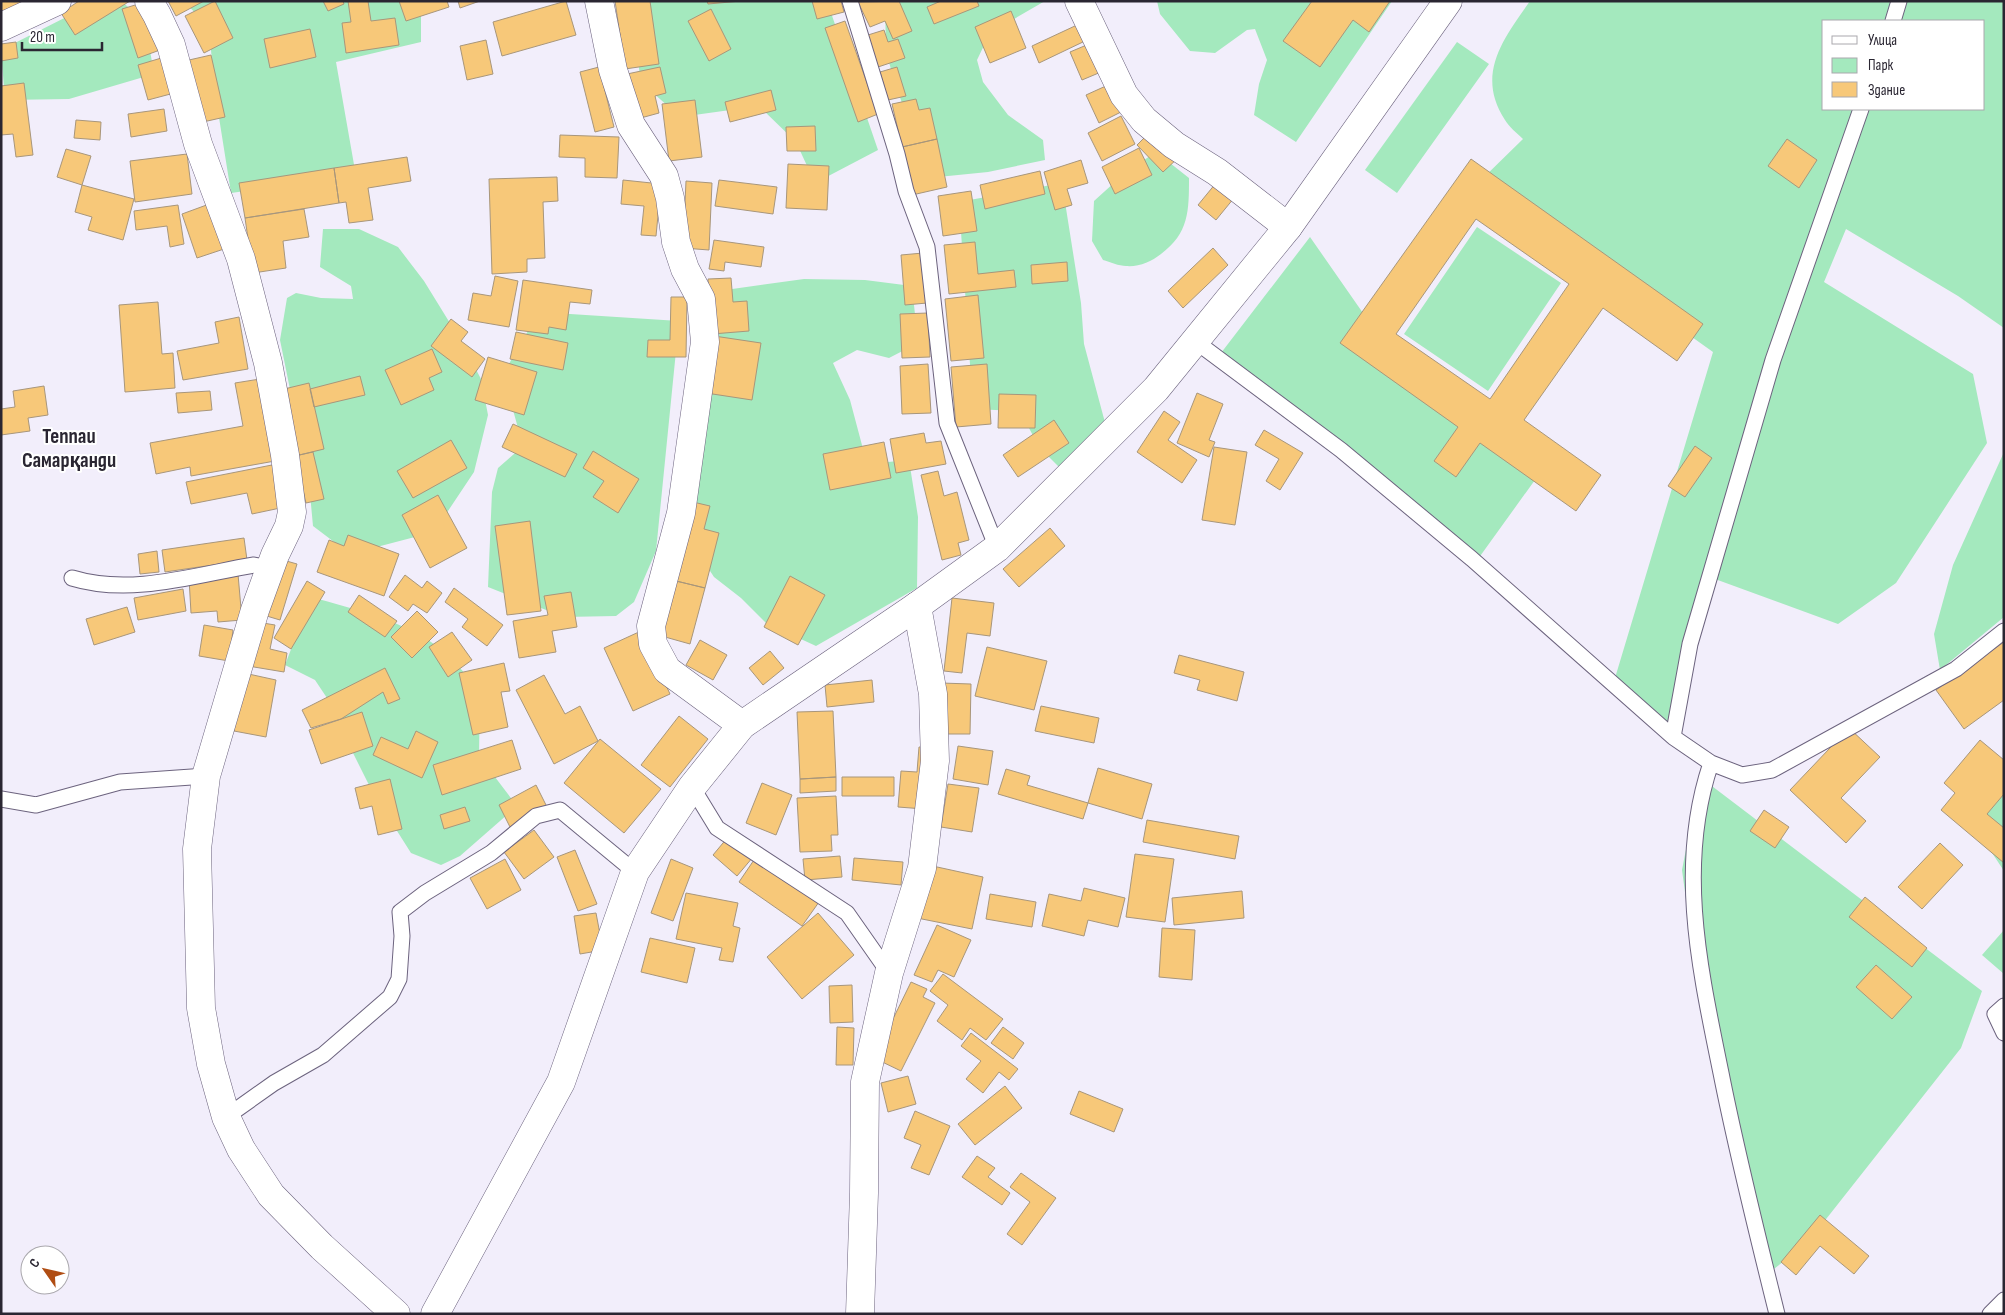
<svg xmlns="http://www.w3.org/2000/svg" width="2005" height="1315" font-family="'Sofia Sans Condensed',sans-serif">
	<style>
		.green { fill: #a4e9be; fill-rule: evenodd }
		.building { fill: #f7c879; stroke: #a8967b; fill-rule: evenodd }
		.lines { fill: none; stroke-linecap: round; stroke-linejoin: round }
		.lane-casing { stroke: #6c637e; stroke-width: 17 }
		.street-casing { stroke: #6c637e; stroke-width: 29 }
		.secondary-casing { stroke: #6c637e; stroke-width: 29 }
		.lane { stroke: #fff; stroke-width: 15 }
		.street { stroke: #fff; stroke-width: 28 }
		.secondary { stroke: #fff; stroke-width: 28 }
		.labels { text-anchor: middle; stroke-width: 4; stroke-linejoin: round; paint-order: stroke }
		.quarter-label { font-size: 21px; font-weight: bold; fill: #2a2632; stroke: #fff }
	</style>
	<rect width="100%" height="100%" fill="#f2eefb"/>
	<path class="green" d="M98,1H121L145,21L154,74L69,99L5,100L1,50Z
		M183,1H421V42L336,62L356,176L231,193L214,86L209,26Z
		M629,1H827L878,150L815,183L796,142L759,106L680,117L641,82Z
		M885,1H1045L990,33L977,60L983,82L1008,115L1043,140L1045,160L988,172L928,178L895,83L886,52Z
		M1157,1H1392L1296,142L1254,115L1259,84L1267,60L1255,29L1247,30L1215,53L1190,51L1160,14Z
		M1530,1H2004V328L1958,296L1846,229L1824,282L1973,374L1987,443L1896,583L1838,624L1704,575L1670,727L1615,678L1713,352L1477,184L1523,139C1517,133 1509,127 1505,120C1475,74 1504,38 1530,1ZM1824,21H1984V109H1824Z
		M1457,42L1489,64L1397,193L1365,170Z
		M1156,152L1189,178C1189,211 1189,233 1161,254C1151,262 1139,267 1126,266C1119,266 1110,262 1103,260L1092,241L1094,201L1126,172Z
		M1062,183L1081,303L1084,344L1107,430L1060,468L1039,447L1020,411L973,409L959,202Z
		M1477,227L1561,283L1488,391L1404,334Z
		M323,229H359L398,247L424,281L461,341L481,379L488,415L474,472L434,532L350,554L313,526L309,483L280,340L287,298L296,293L321,298L353,299L351,286L320,267Z
		M1310,237L1372,326L1545,466L1478,559L1221,353Z
		M804,279L865,280L912,286L918,343L889,358L857,350L833,363L850,400L867,464L909,460L918,517L917,588L816,646L766,623L741,598L714,577L685,533L718,291Z
		M539,312L679,321L656,551L634,602L616,616L564,617L488,587L492,492L498,468L523,446L503,374Z
		M2004,452V617L1940,670L1934,634L1953,565Z
		M311,597C354,609 409,622 443,651C457,663 468,678 480,690L479,756L517,806L460,856L441,865L411,853L373,793L349,745L341,719L315,680L285,665Z
		M2004,764V871L1965,812Z
		M1700,777L1982,991L1961,1048L1808,1242L1765,1276L1695,967L1682,870Z
		M2004,930V974L1982,955Z"/>
	<path class="building" d="M1,1H28L29,4L1,11Z
		M79,1H130L75,35L61,13Z
		M168,1H204L176,16Z
		M215,1L233,38L204,53L185,16Z
		M323,1H343L344,4L328,11Z
		M348,1H368L371,21L395,18L399,45L346,53L342,23L351,22Z
		M399,1H447L449,7L406,21Z
		M458,1H480L460,8Z
		M566,1L576,35L502,56L493,22Z
		M615,1H650L659,64L625,69Z
		M707,1H741L708,4Z
		M812,1H841L844,12L817,19Z
		M899,1L912,31L893,39L885,21L870,27L858,2Z
		M941,1H977L979,6L934,24L927,7Z
		M1312,1H1390L1369,32L1353,20L1320,67L1283,41Z
		M145,2L160,50L138,58L122,9Z
		M711,9L731,49L709,61L688,21Z
		M1011,11L1026,48L990,63L975,27Z
		M845,21L878,114L858,122L825,28Z
		M1077,25L1085,41L1039,63L1032,46Z
		M310,29L316,57L270,68L264,39Z
		M884,30L888,42L898,39L905,58L878,67L868,35Z
		M486,40L493,74L467,80L460,46Z
		M16,42L18,58L1,61V44Z
		M1089,44L1101,72L1082,80L1070,52Z
		M211,55L225,117L203,122L189,60Z
		M168,56L178,92L148,100L138,65Z
		M599,67L614,127L595,132L580,72Z
		M660,67L666,93L655,96L659,113L637,119L627,74Z
		M897,67L906,96L888,100L880,72Z
		M24,83L33,155L16,157L13,134L1,135V86Z
		M1108,85L1121,112L1099,123L1086,95Z
		M771,90L776,110L730,122L725,102Z
		M916,99L919,110L930,108L937,139L902,147L892,104Z
		M695,100L702,157L669,161L662,104Z
		M164,109L167,131L131,137L128,114Z
		M1121,116L1135,144L1102,161L1088,133Z
		M76,120L101,122L100,140L74,138Z
		M815,126L816,151H787L786,127Z
		M1153,129L1179,157L1163,172L1137,145Z
		M560,135L619,137L617,178L585,177V158L559,157Z
		M937,139L947,187L912,195L902,147Z
		M1787,139L1817,160L1799,188L1768,166Z
		M1139,148L1152,175L1115,194L1102,167Z
		M66,149L91,156L82,185L57,177Z
		M187,154L192,194L135,202L130,161Z
		M407,157L411,181L368,188L373,220L349,223L346,202L339,203L334,168Z
		M1471,159L1703,324L1677,361L1603,308L1524,420L1601,475L1576,511L1480,443L1456,477L1434,461L1458,427L1340,343ZM1476,219L1569,284L1490,399L1396,334Z
		M1081,160L1088,183L1067,189L1072,205L1055,210L1044,172Z
		M788,164L829,166L827,210L786,208Z
		M334,168L339,203L245,218L239,183Z
		M1040,171L1045,194L985,209L980,185Z
		M557,177L558,201L543,202L545,258L527,259V272L492,274L489,179Z
		M623,180L661,184L656,236L641,235L644,206L621,204Z
		M719,180L777,187L773,214L715,206Z
		M686,181L712,183L709,250L683,248Z
		M1216,183L1234,198L1216,220L1198,205Z
		M82,185L134,199L123,240L88,230L92,217L75,212Z
		M971,191L977,231L943,236L938,196Z
		M212,203L227,248L197,258L182,214Z
		M178,205L184,244L170,247L167,226L136,230L134,211Z
		M304,209L309,237L283,241L286,268L253,273L245,218Z
		M714,240L764,247L761,267L725,262L724,271L709,269Z
		M975,242L978,274L1014,270L1016,287L949,294L944,245Z
		M1213,248L1228,265L1183,308L1168,291Z
		M923,253L927,303L905,305L901,255Z
		M1067,262L1068,281L1032,284L1031,265Z
		M495,276L518,281L509,327L468,320L473,293L491,296Z
		M731,278L733,302L747,301L749,331L712,334L708,279Z
		M523,280L592,290L590,304L570,302L566,330L549,327L548,334L516,330Z
		M978,295L984,358L951,361L945,299Z
		M671,297H687L686,357H647L648,340H670Z
		M158,302L162,354L173,353L175,388L125,392L119,305Z
		M928,313L930,357L902,358L900,314Z
		M239,317L248,369L183,380L177,351L219,343L215,322Z
		M451,319L468,332L461,341L485,359L472,377L431,346Z
		M516,332L568,343L563,370L510,359Z
		M714,336L761,343L752,400L706,393Z
		M432,349L442,372L429,378L434,390L401,405L385,370Z
		M488,357L537,372L524,415L475,400Z
		M928,364L931,413L902,414L900,366Z
		M987,364L991,424L956,427L951,367Z
		M360,376L365,395L314,407L310,389Z
		M260,379L275,461L191,476L190,467L156,474L150,443L243,426L235,383Z
		M309,383L324,449L295,456L280,390Z
		M44,386L48,415L28,418L30,431L1,435V409L15,407L13,391Z
		M210,391L212,410L178,413L176,393Z
		M1197,393L1223,404L1209,440L1215,442L1209,457L1177,443Z
		M999,394L1036,395L1035,428H998Z
		M1164,411L1180,422L1168,440L1197,460L1182,483L1137,452Z
		M1054,420L1069,443L1018,477L1003,455Z
		M513,424L577,454L565,477L502,447Z
		M1264,430L1303,453L1280,490L1266,481L1279,459L1255,445Z
		M924,433L926,443L941,441L946,464L896,473L890,439Z
		M451,440L467,468L413,498L397,471Z
		M884,442L891,478L830,490L823,454Z
		M1695,446L1712,458L1685,497L1668,486Z
		M1214,447L1247,452L1235,525L1202,520Z
		M593,451L639,479L618,513L593,497L604,481L583,468Z
		M313,452L324,499L306,503L295,456Z
		M277,464L285,507L252,514L247,493L191,504L186,482Z
		M938,471L944,496L957,492L969,540L958,543L961,555L942,560L921,475Z
		M438,495L467,548L430,568L402,515Z
		M693,502L710,506L704,529L719,533L705,588L672,580Z
		M530,521L541,611L507,615L495,526Z
		M1050,528L1065,546L1019,587L1003,569Z
		M348,535L399,554L384,596L317,572L329,540L344,546Z
		M244,538L247,560L165,572L162,550Z
		M157,551L159,572L140,574L138,554Z
		M276,558L297,564L280,620L260,614Z
		M238,574L242,620L218,622L217,611L191,613L189,578Z
		M405,575L422,588L427,581L442,593L427,613L413,604L408,611L389,597Z
		M790,576L825,595L798,645L764,627Z
		M672,580L705,588L690,644L658,635Z
		M307,581L325,592L291,649L274,638Z
		M454,588L503,625L487,646L462,627L468,619L445,602Z
		M183,589L186,611L138,620L134,598Z
		M571,592L577,627L552,631L556,652L519,658L513,621L548,615L544,596Z
		M359,595L397,621L385,637L348,612Z
		M952,598L994,603L990,636L967,633L962,673L944,671Z
		M127,607L135,632L94,645L86,619Z
		M417,611L438,632L412,658L391,637Z
		M257,622L275,625L270,649L287,653L284,672L248,666Z
		M204,625L233,630L229,661L199,656Z
		M641,631L670,694L633,711L604,648Z
		M452,632L472,660L448,677L429,647Z
		M700,640L727,655L713,680L686,665Z
		M2004,642V700L1964,729L1936,690Z
		M987,647L1047,661L1034,710L975,696Z
		M770,651L784,668L763,685L749,668Z
		M1179,655L1244,672L1237,701L1197,690L1200,680L1174,673Z
		M504,663L510,691L501,692L508,727L473,735L459,673Z
		M385,668L400,699L388,704L383,692L341,719L311,728L302,710Z
		M244,673L276,680L266,737L234,731Z
		M544,675L565,714L580,706L598,741L554,764L516,690Z
		M872,680L874,702L827,707L825,685Z
		M941,683L971,684L970,734H940Z
		M1041,706L1099,718L1094,743L1035,731Z
		M833,711L836,777L800,779L797,712Z
		M362,712L373,746L321,764L309,730Z
		M679,716L708,739L670,787L641,765Z
		M1849,728L1880,757L1841,798L1866,821L1846,843L1790,790Z
		M416,731L438,742L422,778L373,755L381,737L408,749Z
		M600,739L661,789L624,833L564,783Z
		M512,740L521,769L442,795L433,765Z
		M1980,740L2004,760V794L1987,814L2004,828V863L1941,810L1955,793L1944,783Z
		M958,746L993,751L988,785L953,779Z
		M919,747H929L924,809L898,807L901,771L917,772Z
		M1098,768L1152,784L1142,819L1088,803Z
		M1006,769L1030,776L1027,785L1088,803L1083,819L998,794Z
		M836,777V791L800,793V779Z
		M842,777H894V796H842Z
		M390,779L402,829L378,835L372,806L360,809L355,788Z
		M762,783L792,795L776,835L746,823Z
		M948,784L979,788L972,832L941,827Z
		M536,785L547,807L510,827L499,805Z
		M836,796L838,835H831L832,851L800,852L797,798Z
		M465,807L470,821L444,829L440,815Z
		M1764,810L1789,827L1775,848L1750,831Z
		M1147,820L1239,836L1235,859L1143,842Z
		M534,830L554,857L524,879L504,852Z
		M728,837L753,857L737,876L713,855Z
		M1940,843L1963,865L1922,909L1898,887Z
		M575,850L597,904L578,911L557,857Z
		M1135,854L1174,859L1165,922L1126,917Z
		M840,856L842,877L805,880L803,859Z
		M756,857L819,902L802,926L739,882Z
		M854,858L903,862L901,885L852,880Z
		M505,859L521,890L487,909L470,878Z
		M671,859L693,868L673,921L651,913Z
		M928,865L983,877L972,929L917,918Z
		M1084,888L1125,898L1118,927L1088,920L1084,936L1042,926L1049,894L1081,901Z
		M1242,891L1244,918L1174,925L1172,898Z
		M686,893L738,903L733,926L740,928L733,962L719,960L722,948L676,939Z
		M990,894L1036,902L1032,927L986,919Z
		M1865,897L1927,948L1912,967L1849,917Z
		M596,913L603,950L580,954L574,916Z
		M818,913L854,955L802,999L767,957Z
		M937,925L971,940L954,977L938,970L932,982L914,975Z
		M1162,928L1195,930L1192,980L1159,977Z
		M650,938L695,948L687,983L641,972Z
		M1876,965L1912,997L1892,1019L1856,987Z
		M943,974L1003,1019L986,1040L970,1028L962,1040L937,1021L948,1005L930,991Z
		M911,982L927,989L923,997L935,1003L901,1071L874,1058Z
		M852,985L853,1022L830,1023L829,986Z
		M837,1027L854,1028L853,1065H836Z
		M1003,1027L1024,1043L1013,1059L991,1043Z
		M971,1033L1018,1069L1009,1080L999,1072L983,1093L966,1079L981,1061L961,1046Z
		M908,1076L916,1104L888,1112L881,1083Z
		M1005,1086L1022,1108L975,1145L958,1124Z
		M1079,1091L1123,1109L1114,1132L1070,1114Z
		M915,1111L950,1126L929,1175L911,1168L921,1145L904,1138Z
		M977,1156L995,1168L988,1177L1010,1193L1002,1205L962,1177Z
		M1021,1173L1056,1198L1022,1245L1007,1234L1030,1202L1010,1187Z
		M1820,1215L1869,1256L1854,1274L1820,1246L1796,1275L1781,1262Z"/>
	<g class="lines">
		<g class="lane-casing">
			<path id="lane" d="M850,1L897,154L906,191L927,247L947,423L997,548
				M1893,21L1899,1
				M1195,341L1341,450L1472,559L1673,737L1711,763L1742,775L1772,770L1956,669L2004,631
				M72,578C131,596 195,575 254,565L270,568
				M1673,737L1690,644L1773,360L1861,109
				M1711,763C1676,866 1700,970 1721,1073C1737,1154 1757,1234 1777,1314
				M692,787L717,828L847,913L889,973
				M1,799L36,805L120,782L206,776
				M2004,1006L1995,1014L2004,1033
				M226,1117L274,1083L323,1055L390,997L399,979L402,936L400,912L425,893L491,853L536,816L560,810L635,872
				M1990,1314L2004,1300"/>
		</g>
		<g class="street-casing">
			<path id="street" d="M149,1L157,15L171,45L198,144L241,259L268,363L285,455L292,512L289,526L275,555L255,610L206,776L197,849L201,1008L211,1064L226,1117L241,1149L271,1195L322,1247L396,1314
				M599,1L613,70L631,125L664,176L670,198L676,242L685,269L701,299L705,342L681,513L651,626L653,644L667,670L742,725
				M1079,1L1124,95L1144,120L1174,145L1217,172L1288,227
				M1,27L57,1
				M860,1314L864,1193L865,1082L889,973L922,868L935,761L933,694L917,606"/>
		</g>
		<g class="secondary-casing">
			<path id="secondary" d="M435,1314L561,1082L635,872L692,787L742,725L917,606L997,548L1156,389L1288,227L1448,1"/>
		</g>
		<use href="#lane" class="lane"/>
		<use href="#street" class="street"/>
		<use href="#secondary" class="secondary"/>
	</g>
	<g class="labels">
		<g class="quarter-label">
			<text x="69" y="443">Теппаи<tspan x="69" dy="24">Самарқанди</tspan></text>
		</g>
	</g>
	<rect width="2005" height="1315" fill="none" stroke="#2a2632" stroke-width="5"/>
	<rect x="1822" y="20" width="162" height="90" fill="#ffffff" stroke="#aaa8ad"/>
	<rect x="1832" y="36" width="25" height="8" fill="#ffffff" stroke="#aaa8ad"/>
	<text x="1868" y="45" font-size="15" fill="#2a2632">Улица</text>
	<rect x="1832" y="58" width="25" height="15" fill="#a4e9be" stroke="#aaa8ad"/>
	<text x="1868" y="70" font-size="15" fill="#2a2632">Парк</text>
	<rect x="1832" y="82" width="25" height="15" fill="#f7c879" stroke="#aaa8ad"/>
	<text x="1868" y="95" font-size="15" fill="#2a2632">Здание</text>
	<g transform="translate(45 1270) rotate(304)"><circle r="24" fill="#ffffff" stroke="#aaa8ad"/>
	<path d="M0-4L9 19L0 12L-9 19Z" fill="#b04d13"/>
	<text y="-8" font-size="14" font-weight="bold" text-anchor="middle" fill="#2a2632">С</text>
	</g>
	<path d="M22 42v8h80v-8" fill="none" stroke="#2a2632" stroke-width="2.5"/>
	<text x="30" y="42" font-size="15" fill="#2a2632" stroke="#ffffff" stroke-width="4" paint-order="stroke">20 m</text>
</svg>
